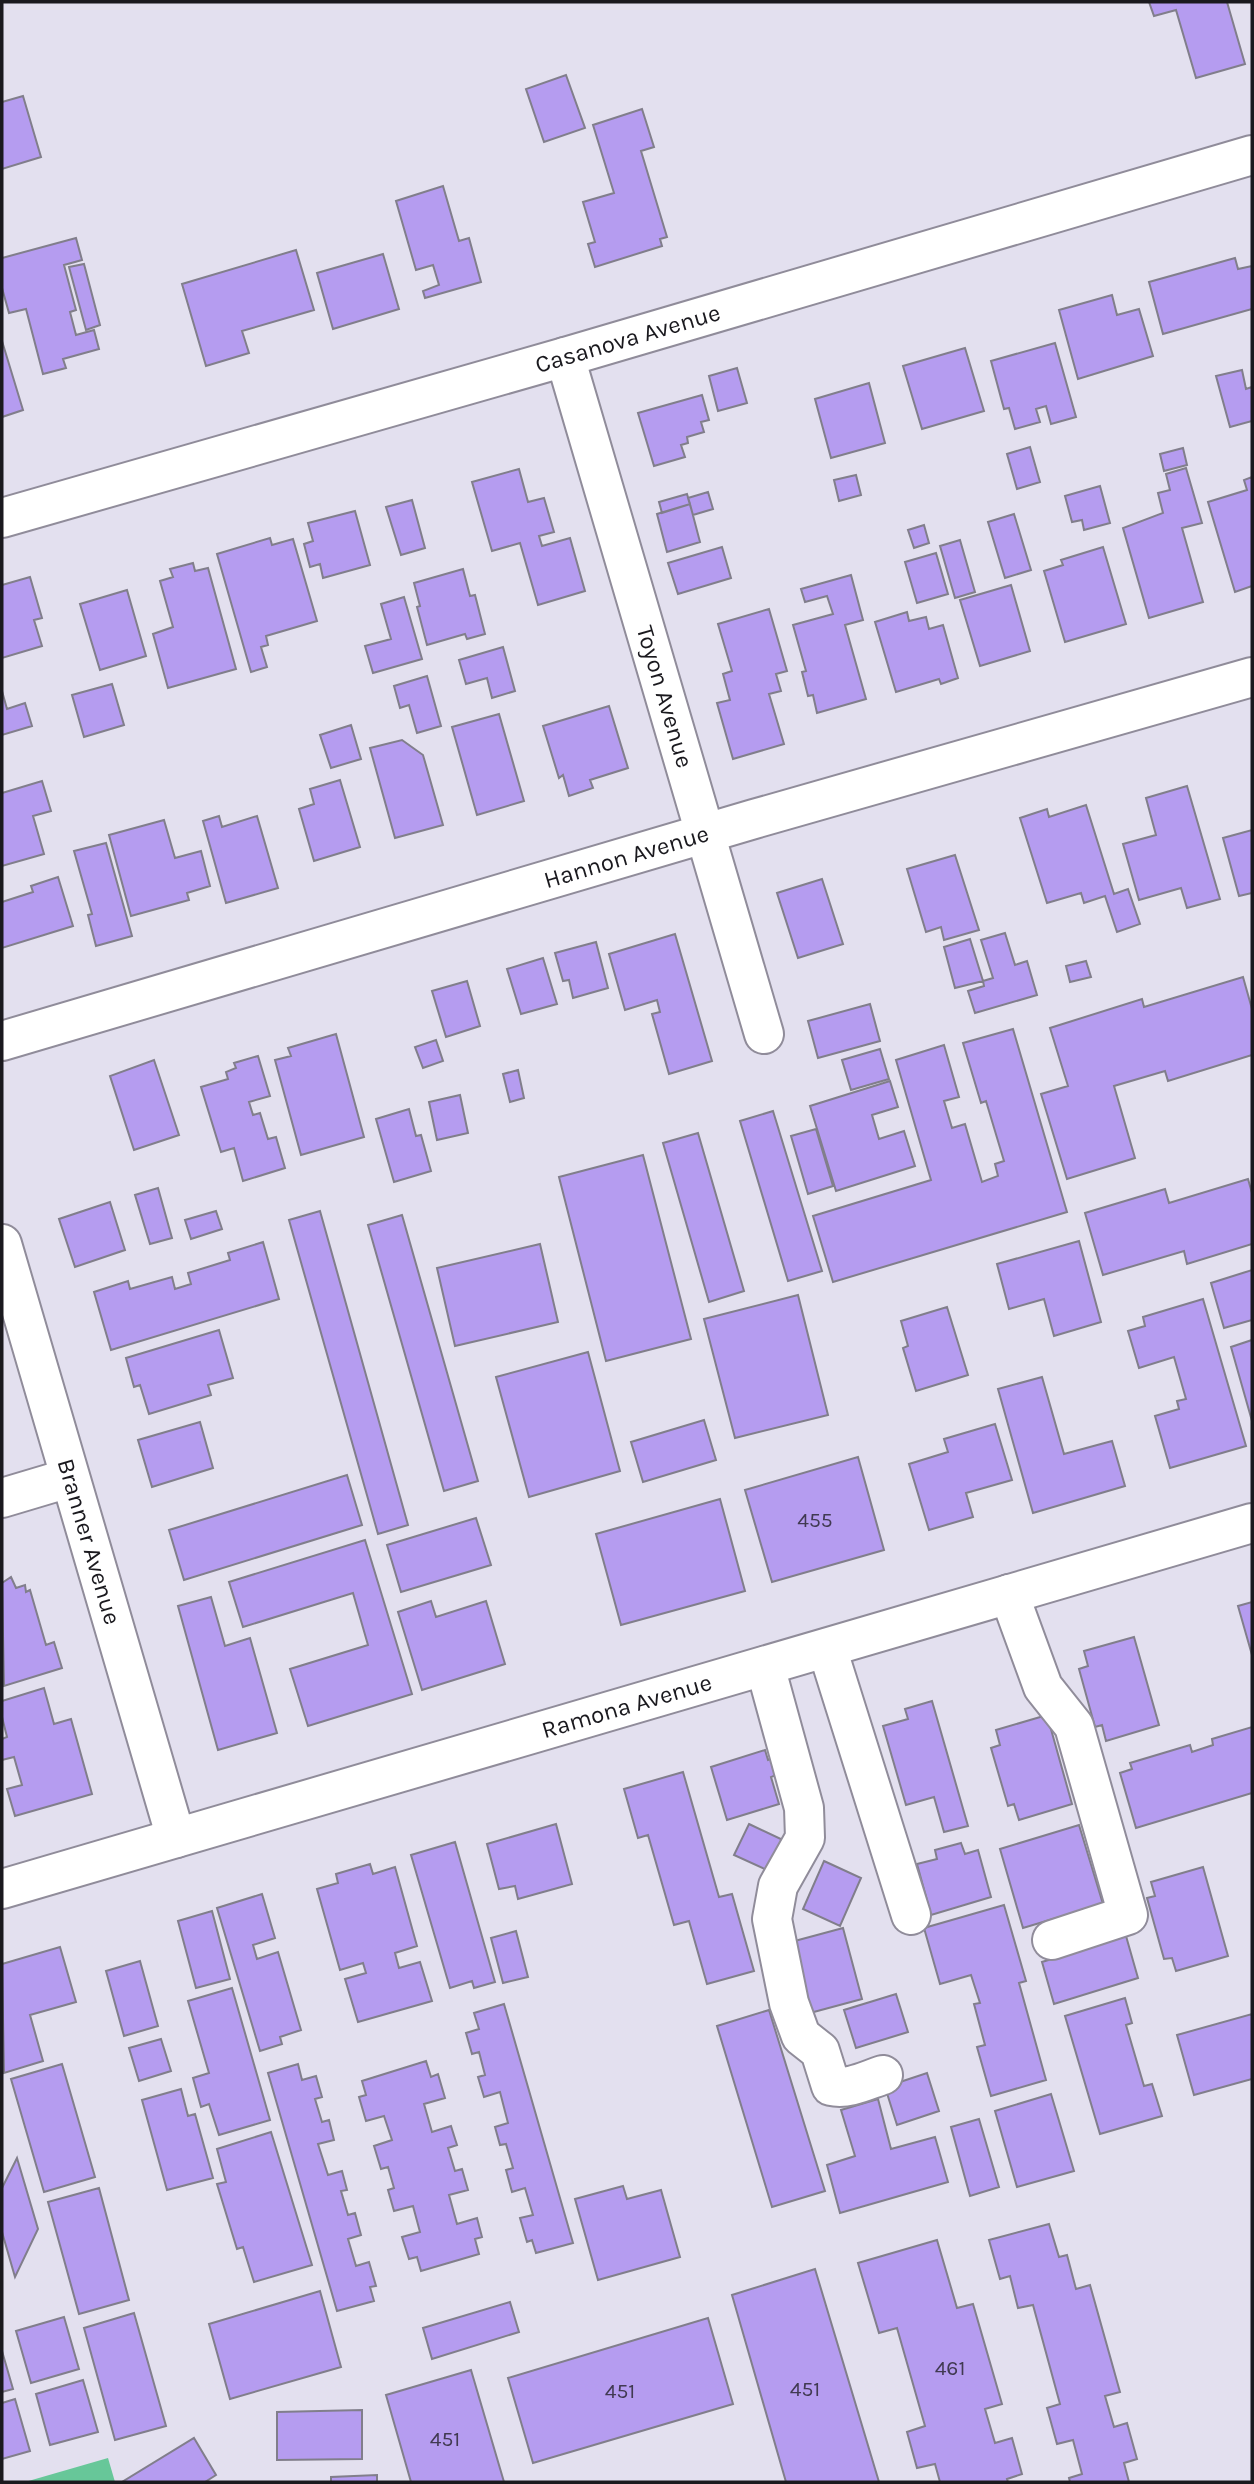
<svg xmlns="http://www.w3.org/2000/svg" width="1254" height="2484" font-family="Karla,sans-serif">
	<style>
		.green { fill: #67c799 }
		.building { fill: #b59cf0; stroke: #817e8b; stroke-width: 2 }
		.lines { fill: none; stroke-linecap: round; stroke-linejoin: round }
		.minor-casing { stroke: #908c9a; stroke-width: 42 }
		.minor { stroke: #fff; stroke-width: 38 }
		.labels { text-anchor: middle; stroke-width: 5; stroke-linejoin: round; paint-order: stroke }
		.number-label { font-size: 21px; fill: #413a52 }
		.street-label { font-size: 24px; fill: #1a191e; stroke: #fff }
	</style>
	<rect width="100%" height="100%" fill="#e3e0ef"/>
	<path class="green" d="M108,2458L115,2482H25Z"/>
	<path class="building" d="M1149,2H1227L1245,64L1196,78L1176,10L1154,16Z
		M566,75L585,128L544,142L526,89Z
		M23,96L41,157L2,169V102Z
		M642,109L654,147L641,151L667,237L660,239L662,246L595,267L588,244L595,242L583,202L614,193L593,125Z
		M443,186L459,241L469,238L481,282L425,298L423,291L439,285L433,265L416,270L396,201Z
		M76,238L82,260L64,265L76,310L70,312L76,335L94,330L99,349L63,359L66,368L43,374L26,309L9,313L2,288V258Z
		M296,250L314,310L242,331L249,353L206,366L182,284Z
		M383,254L399,309L333,329L317,273Z
		M1235,258L1238,269L1252,266V309L1163,334L1149,282Z
		M84,264L100,325L86,330L69,267Z
		M1112,295L1117,315L1139,309L1153,356L1078,379L1059,310Z
		M2,341L23,410L2,417Z
		M1055,343L1076,417L1051,424L1046,406L1036,409L1040,422L1015,429L1009,408L1004,409L991,361Z
		M965,348L984,411L922,429L903,366Z
		M737,368L747,403L718,411L709,376Z
		M1242,370L1246,389L1252,387V421L1230,427L1216,376Z
		M869,383L885,443L831,458L815,399Z
		M702,395L709,420L701,422L704,432L687,437L688,443L681,445L685,457L654,466L638,413Z
		M1030,447L1040,482L1017,489L1007,454Z
		M1183,448L1187,465L1164,471L1160,454Z
		M1186,468L1202,523L1182,528L1203,602L1149,618L1123,528L1163,513L1158,493L1170,490L1166,474Z
		M519,469L528,502L544,498L554,532L539,536L542,546L570,538L585,591L538,605L520,543L492,551L472,482Z
		M856,475L861,495L839,501L834,480Z
		M1252,477V586L1235,592L1208,502L1247,490L1244,480Z
		M1100,486L1110,523L1084,530L1082,520L1072,522L1065,496Z
		M708,492L713,509L693,515L688,498Z
		M687,494L690,504L662,513L659,502Z
		M412,500L425,548L401,555L386,507Z
		M690,504L700,542L667,552L657,514Z
		M355,511L370,565L323,578L320,564L310,567L304,544L313,541L308,523Z
		M1014,514L1031,570L1005,578L988,522Z
		M924,525L929,543L914,548L908,530Z
		M270,538L272,545L293,539L317,621L266,636L268,645L261,647L267,667L251,672L217,554Z
		M960,540L975,592L955,598L940,546Z
		M722,547L731,578L678,594L668,563Z
		M1103,547L1126,624L1065,642L1044,571L1063,565L1061,560Z
		M936,553L948,594L917,603L905,562Z
		M193,563L195,571L208,568L236,669L168,688L153,634L173,627L160,581L173,577L170,569Z
		M463,569L470,596L475,595L485,634L467,639L465,634L427,645L417,607L420,606L414,583Z
		M851,575L863,620L845,625L866,699L817,713L813,695L808,696L802,672L806,671L793,625L833,614L827,596L805,602L801,589Z
		M30,577L42,618L34,620L42,646L2,658V585Z
		M1011,585L1030,651L980,666L960,600Z
		M127,590L146,656L100,670L80,604Z
		M404,597L422,659L373,673L365,646L391,639L381,604Z
		M769,609L787,671L776,674L781,691L769,694L784,744L733,759L717,703L730,700L723,674L732,671L718,624Z
		M907,612L909,621L926,617L929,629L943,625L958,678L941,684L939,679L896,692L875,622Z
		M503,647L515,691L492,698L487,678L466,684L459,660Z
		M427,676L441,726L417,733L409,705L400,708L394,686Z
		M112,684L124,725L84,737L72,695Z
		M2,691L7,709L25,703L32,726L2,735Z
		M609,706L628,768L590,780L593,788L569,796L563,775L559,778L543,726Z
		M499,714L524,801L477,815L452,727Z
		M351,725L361,759L331,768L320,735Z
		M402,740L423,755L443,825L395,838L370,748Z
		M340,780L360,847L314,861L299,809L314,804L310,789Z
		M42,781L51,811L33,816L44,854L2,866V793Z
		M1187,786L1220,899L1187,908L1181,888L1139,900L1123,844L1156,835L1146,798Z
		M1086,805L1114,894L1128,889L1140,924L1117,932L1105,896L1084,903L1081,893L1047,903L1020,818L1047,809L1049,817Z
		M219,816L222,827L257,816L278,888L226,903L203,821Z
		M164,820L175,858L201,851L210,886L187,893L189,900L131,916L109,835Z
		M1252,830V893L1239,896L1223,838Z
		M106,843L132,936L96,946L88,915L92,914L74,851Z
		M955,855L979,930L944,940L941,927L926,932L907,869Z
		M58,877L73,926L2,948V902L33,892L31,886Z
		M822,879L843,944L798,958L777,893Z
		M1005,933L1015,965L1027,961L1037,995L975,1013L968,991L984,986L983,981L993,978L981,940Z
		M675,934L712,1061L669,1074L652,1014L660,1012L657,1000L625,1010L609,954Z
		M970,939L983,981L955,988L944,947Z
		M596,942L608,988L573,998L569,980L563,981L555,953Z
		M543,958L557,1004L521,1014L507,969Z
		M1086,961L1091,977L1070,982L1066,966Z
		M1243,977L1252,1009V1055L1168,1081L1165,1071L1114,1086L1135,1158L1067,1179L1041,1094L1068,1086L1050,1028L1142,999L1144,1007Z
		M467,981L480,1026L446,1037L432,991Z
		M870,1004L880,1041L818,1058L808,1021Z
		M1013,1029L1067,1212L833,1282L813,1216L931,1180L896,1060L944,1045L959,1097L944,1101L952,1128L965,1124L982,1182L998,1176L995,1164L1004,1161L986,1101L981,1103L963,1043Z
		M336,1034L364,1137L301,1155L275,1060L291,1056L288,1048Z
		M436,1040L443,1061L423,1068L415,1047Z
		M880,1049L889,1079L851,1090L842,1060Z
		M258,1056L270,1096L249,1102L253,1115L260,1113L268,1139L276,1137L285,1168L243,1181L234,1148L221,1152L201,1087L228,1079L226,1072L236,1068L234,1063Z
		M154,1060L179,1135L134,1150L110,1076Z
		M518,1070L524,1098L510,1102L503,1074Z
		M890,1081L898,1107L872,1115L879,1139L904,1131L915,1166L836,1191L810,1106Z
		M460,1095L468,1133L437,1140L429,1102Z
		M409,1109L416,1136L421,1135L431,1171L394,1182L376,1119Z
		M773,1111L822,1271L788,1281L740,1121Z
		M816,1129L833,1186L808,1194L791,1136Z
		M698,1133L744,1291L709,1302L663,1143Z
		M643,1155L691,1339L606,1361L559,1177Z
		M1248,1179L1252,1193V1244L1187,1264L1184,1251L1103,1275L1085,1213L1165,1189L1169,1203Z
		M158,1188L172,1238L150,1244L135,1195Z
		M110,1202L125,1250L75,1267L59,1219Z
		M216,1211L222,1229L191,1239L185,1220Z
		M320,1211L408,1525L378,1534L289,1220Z
		M402,1215L478,1481L444,1491L368,1225Z
		M1079,1241L1101,1322L1054,1336L1044,1299L1009,1309L997,1264Z
		M263,1242L279,1299L111,1350L94,1292L128,1281L130,1289L172,1277L175,1289L191,1284L188,1273L230,1260L228,1253Z
		M540,1244L558,1322L455,1346L437,1268Z
		M1252,1270V1320L1224,1328L1211,1283Z
		M798,1295L828,1415L735,1438L704,1319Z
		M1203,1299L1246,1446L1170,1468L1155,1416L1179,1409L1177,1401L1186,1399L1174,1357L1139,1368L1128,1331L1145,1326L1143,1317Z
		M947,1307L968,1375L916,1391L903,1348L908,1346L901,1321Z
		M219,1330L233,1378L208,1385L211,1395L149,1414L140,1385L134,1387L126,1358Z
		M1252,1340V1421L1231,1347Z
		M588,1352L620,1471L529,1497L496,1377Z
		M1042,1377L1064,1454L1112,1441L1125,1486L1033,1513L998,1389Z
		M704,1420L716,1460L643,1482L631,1442Z
		M200,1422L213,1468L152,1487L138,1440Z
		M995,1424L1012,1480L966,1493L973,1517L929,1530L909,1464L948,1452L944,1439Z
		M858,1457L884,1550L772,1582L745,1490Z
		M347,1475L362,1525L184,1580L169,1530Z
		M720,1499L745,1591L621,1625L596,1534Z
		M476,1518L491,1565L401,1592L387,1545Z
		M365,1540L412,1694L308,1726L290,1669L368,1645L353,1593L243,1627L229,1582Z
		M11,1577L16,1588L25,1585L26,1592L30,1590L46,1645L54,1642L62,1668L4,1686L2,1583Z
		M211,1597L225,1646L250,1638L277,1733L218,1750L178,1606Z
		M431,1601L436,1617L486,1601L505,1664L422,1690L398,1612Z
		M1252,1602V1655L1238,1606Z
		M1134,1637L1159,1725L1106,1741L1102,1725L1095,1727L1079,1669L1088,1666L1084,1651Z
		M44,1688L54,1724L71,1719L92,1794L15,1816L7,1789L22,1785L14,1757L2,1760V1739L7,1737L2,1717V1701Z
		M932,1701L968,1826L944,1832L934,1797L906,1805L883,1726L908,1719L905,1709Z
		M1047,1715L1072,1804L1019,1820L1014,1804L1008,1806L991,1748L1000,1745L996,1730Z
		M1252,1727V1793L1136,1828L1120,1773L1132,1769L1130,1763L1190,1745L1192,1752L1213,1745L1212,1739Z
		M765,1750L768,1760L774,1758L779,1774L771,1777L779,1804L727,1820L711,1767Z
		M683,1772L719,1897L732,1894L754,1971L707,1984L689,1921L674,1925L648,1835L638,1838L624,1789Z
		M556,1824L572,1884L518,1899L515,1886L499,1889L487,1844Z
		M749,1824L783,1840L769,1871L734,1855Z
		M1079,1825L1103,1904L1023,1928L1000,1849Z
		M455,1842L495,1982L474,1988L472,1981L450,1988L411,1855Z
		M961,1843L965,1854L978,1850L991,1897L931,1915L917,1864L937,1859L935,1850Z
		M824,1861L861,1878L840,1926L803,1909Z
		M370,1864L373,1874L395,1867L417,1946L395,1953L399,1968L420,1962L432,2001L358,2022L345,1979L366,1973L363,1963L340,1970L317,1889L338,1883L336,1874Z
		M1203,1867L1228,1956L1176,1971L1172,1958L1164,1959L1147,1898L1155,1896L1151,1882Z
		M262,1894L275,1938L253,1945L257,1959L278,1952L301,2030L280,2037L282,2044L260,2051L217,1908Z
		M1004,1905L1026,1981L1019,1983L1046,2080L991,2096L977,2047L985,2045L974,2004L980,2003L971,1975L940,1984L924,1928Z
		M212,1911L230,1979L196,1988L178,1921Z
		M843,1928L862,1999L810,2013L791,1942Z
		M516,1931L528,1977L503,1983L491,1938Z
		M1126,1936L1138,1978L1054,2004L1042,1962Z
		M60,1947L76,2002L30,2015L43,2061L4,2073L2,1964Z
		M140,1961L158,2026L124,2036L106,1971Z
		M232,1988L270,2120L219,2135L209,2104L201,2107L193,2078L209,2073L188,2001Z
		M896,1994L908,2032L856,2048L844,2010Z
		M1125,1998L1132,2023L1126,2025L1144,2086L1152,2084L1162,2116L1100,2134L1065,2016Z
		M504,2004L573,2243L536,2253L532,2240L527,2242L520,2218L533,2215L525,2188L512,2192L506,2170L513,2168L506,2144L500,2145L495,2127L508,2123L500,2092L484,2097L478,2077L485,2075L479,2052L472,2054L466,2033L479,2029L474,2013Z
		M769,2010L825,2191L772,2207L717,2026Z
		M1252,2014V2079L1194,2095L1177,2035Z
		M161,2039L171,2071L139,2081L129,2048Z
		M426,2061L431,2077L438,2074L445,2098L424,2104L432,2132L451,2126L457,2145L448,2148L455,2171L462,2169L468,2190L449,2195L457,2224L477,2218L482,2237L475,2239L479,2254L421,2271L417,2257L409,2259L402,2237L420,2232L413,2206L394,2211L388,2190L394,2188L388,2167L381,2169L374,2146L392,2140L384,2116L366,2121L359,2097L366,2095L362,2081Z
		M62,2064L95,2177L44,2192L11,2079Z
		M298,2064L302,2080L316,2076L322,2097L315,2099L322,2122L329,2120L334,2140L318,2144L328,2175L342,2171L347,2190L341,2191L348,2215L355,2213L361,2235L348,2239L356,2266L369,2262L376,2286L370,2287L374,2301L337,2311L268,2073Z
		M927,2073L939,2111L897,2125L885,2087Z
		M181,2089L188,2116L195,2114L213,2178L167,2190L142,2100Z
		M1051,2094L1074,2171L1017,2187L995,2111Z
		M878,2099L891,2149L935,2137L948,2182L840,2213L827,2165L855,2156L841,2110Z
		M979,2119L999,2187L970,2196L951,2127Z
		M271,2132L312,2265L254,2282L243,2247L237,2249L217,2184L226,2182L217,2149Z
		M17,2158L38,2229L15,2277L2,2232V2188Z
		M623,2186L627,2199L661,2190L680,2257L598,2280L575,2199Z
		M99,2188L129,2300L79,2314L48,2202Z
		M1049,2224L1059,2257L1067,2255L1076,2289L1090,2285L1120,2392L1105,2396L1114,2427L1127,2423L1137,2459L1124,2463L1129,2482H1070L1069,2478L1082,2474L1073,2440L1057,2444L1047,2408L1060,2404L1033,2305L1018,2308L1010,2276L1000,2279L989,2240Z
		M937,2240L957,2308L973,2304L1002,2404L985,2409L995,2443L1012,2438L1022,2474L1007,2479L1008,2482H940L935,2464L917,2468L907,2432L925,2426L897,2328L879,2333L858,2263Z
		M815,2269L879,2482H786L732,2295Z
		M320,2291L341,2367L230,2399L209,2324Z
		M510,2302L519,2332L432,2359L423,2328Z
		M134,2313L166,2426L115,2440L84,2328Z
		M64,2317L79,2369L31,2383L16,2331Z
		M708,2318L733,2404L533,2463L508,2378Z
		M2,2351L13,2389L2,2392Z
		M471,2370L504,2482H411L386,2395Z
		M83,2380L98,2432L50,2445L36,2394Z
		M15,2399L30,2451L2,2459V2403Z
		M362,2410V2459L277,2460V2412Z
		M194,2438L216,2475L205,2482H122Z
		M377,2475V2482H331V2477Z"/>
	<g class="lines">
		<g class="minor-casing">
			<g id="minor">
				<path id="s1" d="M565,357L764,1034"/>
				<path id="s2" d="M2,518L565,357L1252,155"/>
				<path id="s3" d="M2,1041L754,819L1252,677"/>
				<path id="s4" d="M2,1244L176,1838"/>
				<path d="M2,1498L69,1478"/>
				<path d="M1009,1594L1043,1687L1074,1726L1128,1915L1052,1940"/>
				<path d="M827,1648L911,1915"/>
				<path d="M765,1666L804,1808L805,1838L778,1886L772,1919L789,2003L801,2036L820,2051L831,2086C849,2090 867,2080 883,2075"/>
				<path id="s5" d="M2,1889L1252,1523"/>
			</g>
		</g>
		<use href="#minor" class="minor"/>
	</g>
	<g class="labels">
		<g class="number-label">
			<text x="815" y="1527">455</text>
			<text x="950" y="2375">461</text>
			<text x="805" y="2396">451</text>
			<text x="620" y="2398">451</text>
			<text x="445" y="2446">451</text>
		</g>
		<g class="street-label">
			<text dy="8" stroke="none"><textPath href="#s2" startOffset="651">Casanova Avenue</textPath></text>
			<text dy="8" stroke="none"><textPath href="#s1" startOffset="354">Toyon Avenue</textPath></text>
			<text dy="8" stroke="none"><textPath href="#s3" startOffset="651">Hannon Avenue</textPath></text>
			<text dy="8" stroke="none"><textPath href="#s4" startOffset="310">Branner Avenue</textPath></text>
			<text dy="8" stroke="none"><textPath href="#s5" startOffset="651">Ramona Avenue</textPath></text>
		</g>
	</g>
	<rect width="1254" height="2484" fill="none" stroke="#1a191e" stroke-width="7"/>
</svg>
